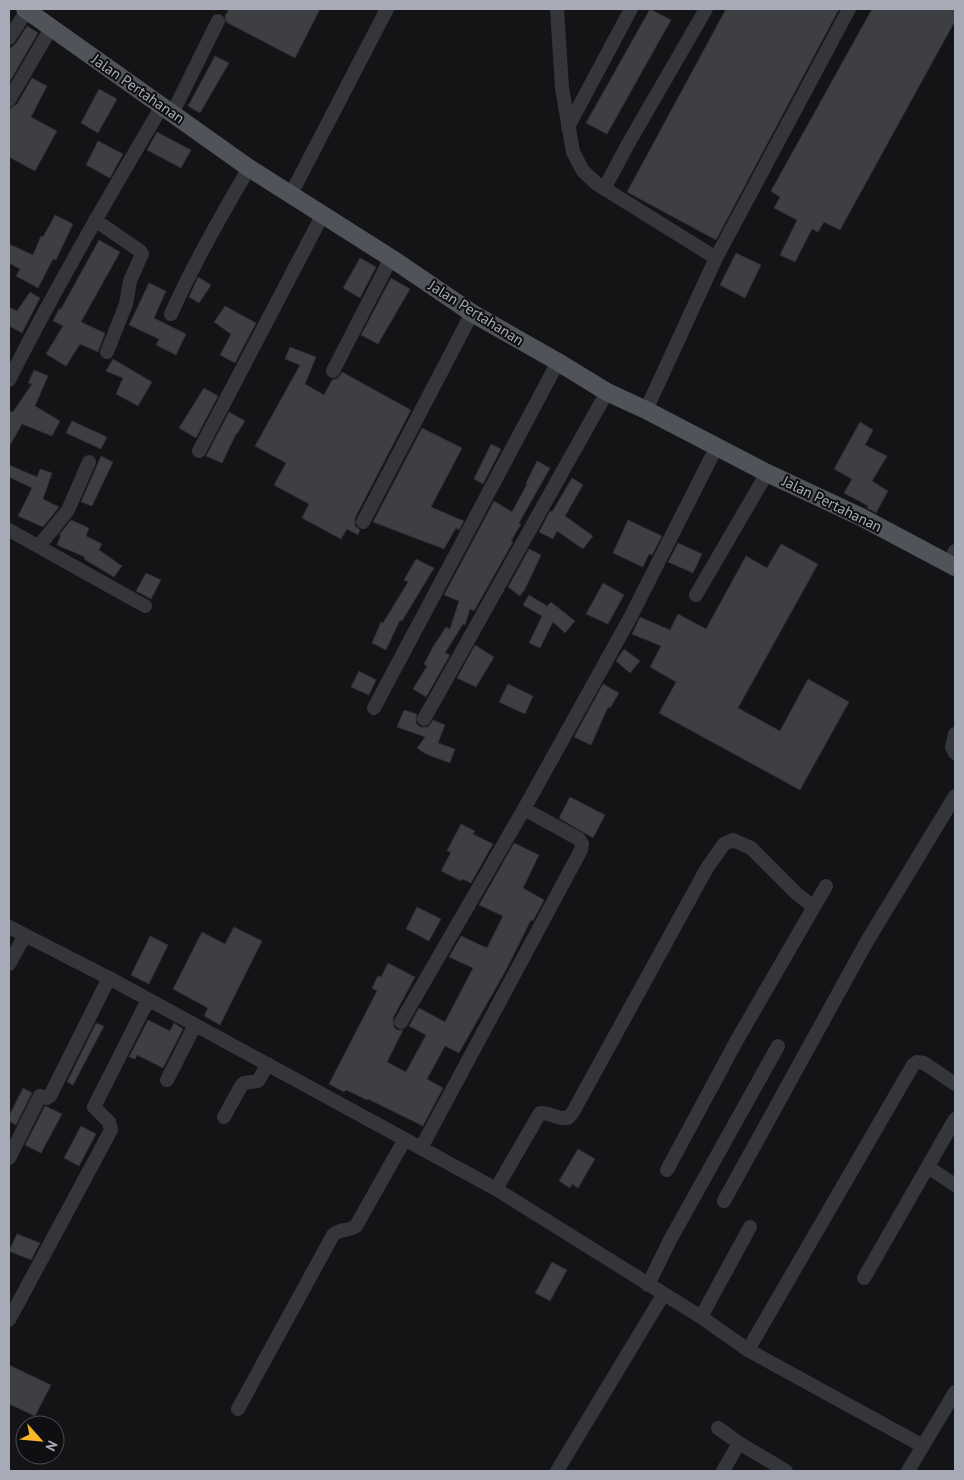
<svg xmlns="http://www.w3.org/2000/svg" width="964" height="1480" font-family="'PT Sans',sans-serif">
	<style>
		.building { fill: #3e3f43; stroke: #2e2e32 }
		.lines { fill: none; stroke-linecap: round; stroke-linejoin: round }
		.minor { stroke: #35363b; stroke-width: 14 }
		.major { stroke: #51535a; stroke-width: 18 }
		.labels { text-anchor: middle; stroke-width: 4; stroke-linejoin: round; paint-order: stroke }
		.street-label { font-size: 15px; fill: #a6abb7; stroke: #0f0f11 }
	</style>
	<rect width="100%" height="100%" fill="#141416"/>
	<path class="building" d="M229,9H320L295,58L226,22L225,16Z
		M650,9L671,20L607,134L586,123Z
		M726,9H839L716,240L627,192Z
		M872,9H955V21L840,230L824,222L818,232L812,229L795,262L780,255L797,220L774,208L780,197L771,191Z
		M27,26L38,33L9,83V49L16,43Z
		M215,56L229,63L200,113L188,106Z
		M32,78L47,86L31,117L57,131L35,171L9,157V109L17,104Z
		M99,89L117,99L98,133L81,123Z
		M157,132L191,150L181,168L147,150Z
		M98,141L123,154L110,178L86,165Z
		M55,215L73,224L56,260L53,259L38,288L16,276L20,269L9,263V244L33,255L41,236L43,237Z
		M99,240L120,252L81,322L105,333L98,352L80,344L66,366L46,354L63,326L53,321L59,309H61Z
		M736,253L761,265L745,298L720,285Z
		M360,258L376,267L360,298L343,288Z
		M198,277L211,285L199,303L189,297Z
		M391,278L410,289L378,344L361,335Z
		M149,283L166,291L154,318L186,334L176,355L156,345L159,339L129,325Z
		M30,292L40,298L22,333L9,326V307L17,311Z
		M225,306L256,323L235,363L220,355L231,334L214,322Z
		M290,347L316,357L305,384L324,395L332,380L338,378L342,372L411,410L355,518V526L360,530L358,535L347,529L341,539L302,518L309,504L274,485L286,463L255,446L300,365L285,359Z
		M113,359L152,382L138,406L116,394L123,378L106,371Z
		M34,370L48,376L35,406L60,421L52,436L22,424L9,447V411L13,412L32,384L28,383Z
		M204,388L218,396L196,438L179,428Z
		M229,412L245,421L237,434H236L222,463L206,456Z
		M72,421L107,437L101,449L66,433Z
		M860,422L873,430L865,445L887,456L872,481L888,491L876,513L867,508L868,506L844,493L852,479L834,469Z
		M422,428L462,448L431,507L464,521L459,530L456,528L444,549L373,522Z
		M491,444L501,449L483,484L474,479Z
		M101,456L113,462L92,506L81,502Z
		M537,461L550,468L519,523L521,524L511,541L513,542L474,611L470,609L465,625L463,624L445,653L450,655L426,697L413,689L427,666L424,664L433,647L446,627L450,629L459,601L444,595L494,501L512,512L527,484L526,483Z
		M9,465L37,477L40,469L52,473L43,499L59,507L43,527L18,516L32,488L9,477Z
		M572,478L583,485L565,516L593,536L583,549L557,531L553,539L539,532L550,511L552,512Z
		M71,520L89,528L86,536L102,544L99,550L122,566L114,577L84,559L85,557L57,545L61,535H59Z
		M628,520L662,536L652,555L649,554L643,567L613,553Z
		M678,543L702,554L693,573L668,562Z
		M781,544L818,564L738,708L780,731L808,679L849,702L800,790L659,713L676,682L650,667L661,646L632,634L640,617L670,630L678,614L706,629L746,556L767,568Z
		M529,549L541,555L525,589L520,596L508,587Z
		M416,559L434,568L402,621L400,620L386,650L372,643L381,622L383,623L408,582L404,580Z
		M146,573L161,580L151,599L136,591Z
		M603,583L624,595L608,624L586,614Z
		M529,595L547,606L551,602L575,621L565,633L553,622L540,648L529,643L542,616L523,605Z
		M475,645L494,657L476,687L457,678Z
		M624,649L640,661L630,673L616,661Z
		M359,671L376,680L369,695L351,687Z
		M508,684L533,696L525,714L499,702Z
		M603,684L619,693L610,708L608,707L591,745L574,737Z
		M404,710L417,714L416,723L420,727H428L433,720L445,725L438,743L455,749L450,763L426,754L417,748L425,737L397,727Z
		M570,797L605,815L593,838L559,818Z
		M461,824L475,831L473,834L493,844L471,883L462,879L461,881L441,871L451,852L447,851Z
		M514,843L539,855L523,888L544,900L533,921L531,920L506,970L459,1053L445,1046L427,1079L443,1088L423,1126L368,1099L367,1100L346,1090L344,1092L329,1084L377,991L372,988L378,976L381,977L388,963L415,977L393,1018L394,1027L397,1030H403L387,1062L406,1072L407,1070L426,1035L409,1026L419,1008L445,1022L473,968L449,957L461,936L487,948L503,916L479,905Z
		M417,907L441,919L429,941L406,929Z
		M234,927L262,941L220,1025L204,1016L208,1008L173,989L202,932L225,944Z
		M150,936L168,945L149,984L131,975Z
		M148,1020L170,1031L174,1023L183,1029L163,1068L137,1055L135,1059L129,1057Z
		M96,1023L104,1026L73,1085L67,1082Z
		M23,1088L32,1093L16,1125L9,1121V1116Z
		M45,1106L62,1114L41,1153L25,1145Z
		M81,1126L96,1134L79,1166L64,1158Z
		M578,1149L595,1159L578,1188L572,1184L570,1188L559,1181Z
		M17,1234L40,1243L31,1260L9,1251Z
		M552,1262L567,1270L550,1301L535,1293Z
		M9,1365L51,1385L35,1416L9,1404Z"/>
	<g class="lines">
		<path class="minor" d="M557,9L562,88L573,152L583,171L597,184L716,258
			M9,38L28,9
			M9,100L51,28
			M172,114L218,21
			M568,127L631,9
			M604,189L628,144L706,9
			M291,194L387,9
			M95,220L140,251L142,254L130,281L126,304L107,352
			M171,314C194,263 221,216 249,168
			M333,371L391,258
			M9,380C56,287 109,196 162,106
			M646,410L716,258L849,9
			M199,451L323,214
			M363,522L472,313
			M9,530L145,606
			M39,546L68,510L89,462
			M949,564L955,551
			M696,595L767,473
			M374,708L558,362
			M424,719L607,392
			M955,734L952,747L955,753
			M9,927L109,978L496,1189L701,1317L748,1350L923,1446
			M9,964L25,935
			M401,1022L524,809L630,618L717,446
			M167,1080L195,1025
			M224,1117L241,1086L244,1083L258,1081L268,1064
			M421,1148L581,850L582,844L579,839L524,809
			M9,1158L40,1096L47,1098L50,1096L109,978
			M928,1167L955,1185
			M667,1170L737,1040L826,886
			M496,1189L540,1113C550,1112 558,1120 568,1118L573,1112L707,868L724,844L733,840L751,848L797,894L814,907
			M724,1201L866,943L955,796
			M864,1278L955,1119
			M648,1285L670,1240L778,1046
			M701,1317L750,1227
			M9,1320L111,1130L109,1122L94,1107L148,1000
			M748,1350L913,1065L917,1062L924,1063L955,1084
			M238,1409L333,1235C340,1228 348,1232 356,1226L405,1139
			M718,1428L739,1443
			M557,1471L663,1295
			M723,1471L739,1443L786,1471
			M908,1471L955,1392"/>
		<path class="major" d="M25,9L249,168L391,258L472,313L558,362L607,392L646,410L767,473L861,517L955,567"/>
	</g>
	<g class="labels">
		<g class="street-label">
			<text transform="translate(138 89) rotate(35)" y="5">Jalan Pertahanan</text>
			<text transform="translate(476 313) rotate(32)" y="5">Jalan Pertahanan</text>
			<text transform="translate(832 504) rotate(26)" y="5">Jalan Pertahanan</text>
		</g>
	</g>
	<rect width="964" height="1480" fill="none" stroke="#a6abb7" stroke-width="20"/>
	<g transform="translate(40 1440) rotate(117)"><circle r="24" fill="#0f0f11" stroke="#4b4d53"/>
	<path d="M0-4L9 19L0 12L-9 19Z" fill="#f9b62a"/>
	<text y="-8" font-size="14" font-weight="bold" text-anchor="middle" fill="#a6abb7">N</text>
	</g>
</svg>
